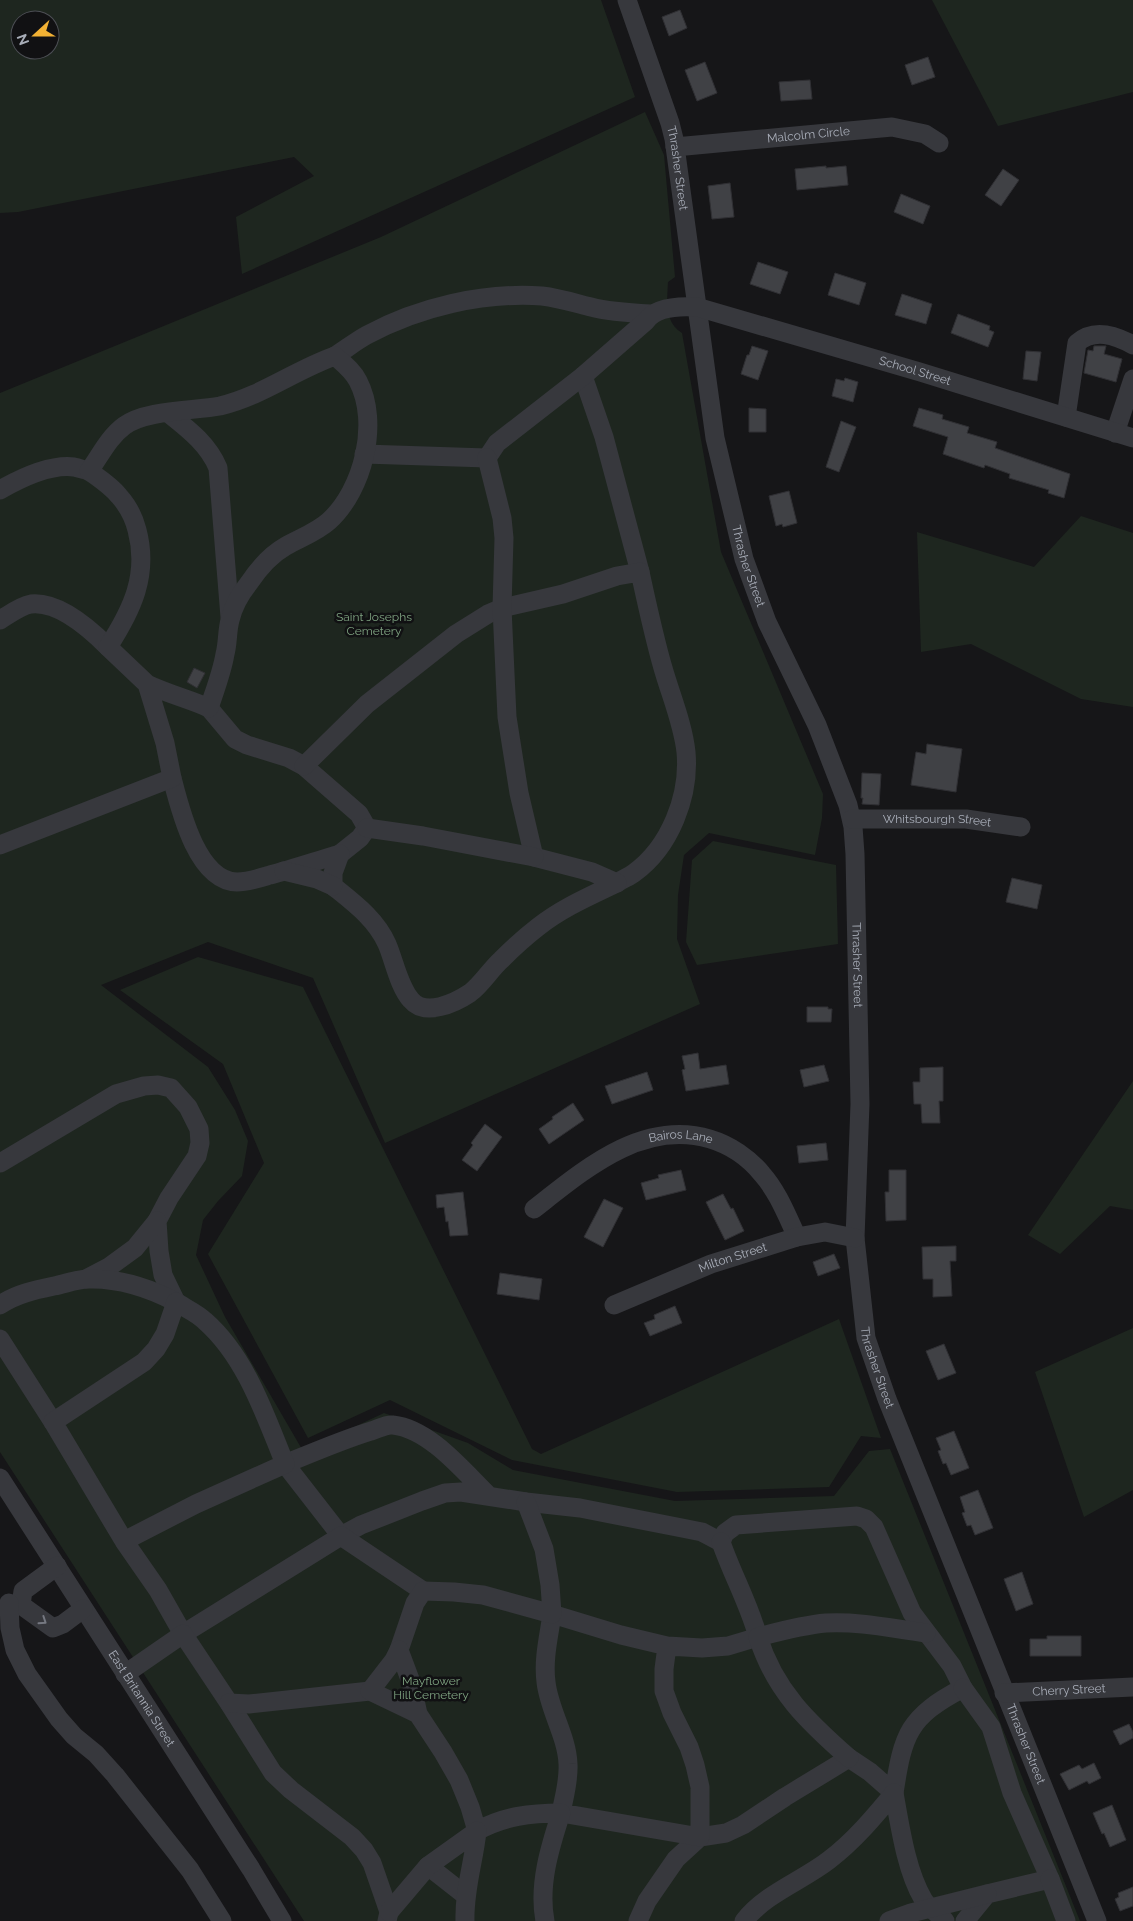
<svg xmlns="http://www.w3.org/2000/svg" width="1133" height="1921" font-family="Raleway,sans-serif">
	<style>
		.green { fill: #1e261f; fill-rule: evenodd }
		.building { fill: #404145; stroke: #303034 }
		.lines { fill: none; stroke-linecap: round; stroke-linejoin: round }
		.minor { stroke: #37383d; stroke-width: 19 }
		.oneway { stroke: #757881 }
		.labels { text-anchor: middle; stroke-width: 5; stroke-linejoin: round; paint-order: stroke }
		.street-label { font-size: 12px; fill: #a8adb8; stroke: #111113 }
		.park-label { font-size: 12px; fill: #7fa381; stroke: #111113 }
	</style>
	<rect width="100%" height="100%" fill="#161618"/>
	<path class="green" d="M0,0H601L635,97L242,274L236,217L314,176L294,157L18,212L0,213ZM20,20H50V50H20Z
		M932,0H1133V92L998,126Z
		M645,112L664,155L675,277L668,282C667,301 664,322 682,333L721,552L823,794L822,818L815,855L709,833L684,855L678,895L677,939L700,1004L385,1143L313,978L208,942L101,985L208,1067L235,1110L248,1141L242,1176L218,1201L203,1220L196,1255L225,1317L303,1451L384,1413L468,1443L513,1470L675,1501L834,1496L869,1451L890,1449L1080,1921H304L0,1452V393L381,237Z
		M1081,516L1133,533V707L1081,699L971,644L921,652L917,532L1034,567Z
		M713,841L836,865L838,944L697,965L686,942L692,860Z
		M198,957L303,987L532,1449L541,1454L839,1319L881,1438L861,1436L829,1487L677,1492L512,1460L390,1400L308,1438L208,1254L264,1163L223,1064L120,990Z
		M1133,1081V1210L1110,1206L1060,1254L1028,1235Z
		M1133,1328V1490L1084,1517L1035,1372Z"/>
	<path class="building" d="M680,10L687,28L669,36L662,17Z
		M928,57L935,77L912,85L905,65Z
		M705,62L717,93L697,101L685,70Z
		M810,80L812,99L781,101L779,82Z
		M826,166V168L846,166L848,185L797,190L795,169Z
		M1003,169L1019,180L1001,206L985,195Z
		M730,183L734,217L712,219L708,186Z
		M901,194L930,206L923,224L894,212Z
		M758,262L788,272L780,294L750,284Z
		M835,273L866,283L859,305L828,295Z
		M902,294L932,304L926,324L895,315Z
		M958,314L990,326L989,330L994,332L988,347L951,333Z
		M752,346L768,351L758,380L741,374L747,355H749Z
		M1094,346H1106L1104,354L1122,359L1116,382L1084,373L1088,350L1093,351Z
		M1026,351L1041,352L1037,381L1023,379Z
		M845,378L858,382L853,402L832,396L836,379L844,381Z
		M749,408L766,409V432H749Z
		M919,408L943,415L942,419L969,427L967,433L997,442L995,448L1070,474L1064,498L1048,493L1049,490L1009,478L1010,474L985,465L984,468L943,454L948,437L913,426Z
		M841,421L856,427L839,472L826,467Z
		M789,491L797,523L783,527L782,524L776,526L769,496Z
		M194,668L205,673L197,688L187,682Z
		M927,744L962,749L956,792L911,785L916,752L926,754Z
		M862,773L881,774L879,805L862,804L863,798H861Z
		M1012,878L1042,885L1037,909L1006,902Z
		M807,1007H828V1009H832L831,1022H807Z
		M698,1053L700,1069L726,1065L729,1084L686,1091L682,1070L685,1069L682,1056Z
		M824,1065L829,1081L804,1087L800,1070Z
		M943,1067V1101H939L940,1123H922L921,1104H914L913,1082H920V1068Z
		M647,1072L653,1090L612,1104L605,1086Z
		M573,1103L584,1120L549,1144L539,1129L553,1119L552,1117Z
		M485,1124L502,1137L477,1171L462,1160L473,1145L471,1143Z
		M826,1143L828,1160L799,1163L797,1146Z
		M681,1170L686,1190L646,1200L641,1183L659,1178L658,1175Z
		M889,1170H906V1220L886,1221L885,1192H889Z
		M463,1192L468,1235L450,1236L448,1221L446,1222L444,1207L437,1208L436,1195Z
		M723,1194L731,1209L733,1208L744,1231L725,1240L706,1202Z
		M604,1199L623,1208L603,1247L584,1237Z
		M956,1246V1261H950L952,1296L933,1297V1279H923L922,1247Z
		M834,1254L840,1268L818,1276L813,1262Z
		M500,1273L542,1279L539,1300L497,1294Z
		M675,1306L682,1323L650,1336L644,1323L655,1319L654,1315Z
		M944,1344L956,1373L938,1380L926,1351Z
		M954,1431L969,1468L951,1475L946,1463L943,1464L938,1451L941,1450L936,1438Z
		M978,1490L993,1528L975,1535L971,1525L967,1526L962,1513L965,1512L960,1497Z
		M1022,1572L1033,1604L1016,1611L1004,1579Z
		M1047,1636H1081V1656H1030V1639H1047Z
		M1129,1724L1133,1732V1738L1120,1745L1113,1731Z
		M1094,1763L1101,1778L1089,1784L1087,1781L1069,1790L1060,1774L1079,1765L1082,1769Z
		M1112,1805L1126,1840L1110,1847L1104,1833L1102,1834L1093,1813Z
		M1133,1887V1906L1120,1911L1115,1899L1119,1897L1118,1893Z"/>
	<g class="lines">
		<g class="minor">
			<path id="s1" d="M627,0L670,123L674,139L715,438L744,559L767,622L817,725L848,805L853,827L855,854L860,1104L855,1238L866,1338L887,1399L1097,1921"/>
			<path id="s2" d="M675,147L892,127L925,134L939,143"/>
			<path d="M335,356C346,349 356,341 367,335C419,307 483,292 542,296C559,298 575,303 591,307C610,312 631,313 651,314"/>
			<path d="M583,376L604,437L640,572"/>
			<path d="M168,413C188,429 208,444 218,468L230,617"/>
			<path d="M1066,417L1077,343C1094,328 1115,335 1133,345"/>
			<path d="M1115,433L1133,379"/>
			<path id="s3" d="M364,454L487,458L497,443L583,376L646,321C656,306 681,306 697,307L920,372L1133,438"/>
			<path d="M0,490C21,478 50,464 74,467C79,468 84,470 89,471"/>
			<path d="M0,620C10,614 20,606 31,604C59,601 90,629 108,647"/>
			<path d="M209,708L235,739L247,745L289,758L304,766L359,814L367,828L360,838L340,854"/>
			<path d="M304,766L367,704L456,634L488,614L502,608L563,594L617,576L640,572C647,604 654,637 663,668C671,696 683,724 686,752C690,796 670,847 634,873C629,877 622,879 617,883"/>
			<path d="M172,778C180,809 197,881 237,882C248,882 260,878 270,875C293,869 316,861 340,854L333,873V886C354,903 376,919 387,944C394,960 399,987 411,1000C425,1017 455,1003 470,993C482,984 490,970 501,960C513,948 525,937 538,927C562,908 590,896 617,883L592,872L534,857L519,793L507,717L502,608L504,538L502,518L487,458"/>
			<path id="s4" d="M852,819H966L1021,827"/>
			<path d="M367,828L423,836L534,857"/>
			<path d="M0,845L172,778L165,743L147,684L108,647C132,610 149,575 137,530C134,518 128,506 119,496C111,486 100,479 89,471C100,456 109,437 124,426C145,410 193,411 220,406C262,396 295,370 335,356C344,364 353,371 358,381C380,423 363,490 329,521C317,532 300,538 286,546C270,555 259,568 249,583C241,593 233,607 230,620C227,631 228,643 225,654C222,672 215,690 209,708C189,699 168,694 147,684"/>
			<path d="M284,871L317,879L333,886"/>
			<path d="M0,1163L116,1094L144,1086L158,1085L171,1088L188,1107L199,1129L200,1143L197,1156L169,1198L157,1221L159,1251L163,1275L176,1302"/>
			<path id="s5" d="M534,1209C584,1170 642,1119 710,1139C730,1145 749,1158 762,1174C778,1192 787,1216 797,1237"/>
			<path d="M86,1279L109,1267L135,1248L157,1221"/>
			<path d="M0,1305C16,1294 35,1290 54,1286C65,1284 77,1279 88,1279C119,1278 149,1288 176,1302"/>
			<path id="s6" d="M614,1305L711,1264L797,1237L825,1232L855,1238"/>
			<path d="M0,1339L53,1422"/>
			<path id="s7" d="M0,1478L251,1869L282,1921"/>
			<path d="M489,1496C464,1472 430,1429 393,1425C386,1424 378,1429 371,1431C342,1440 314,1452 285,1464L341,1536L361,1525L422,1501L445,1493L461,1492L526,1502L580,1508L682,1528L702,1532L721,1542L725,1533L736,1525L857,1516L866,1519L874,1527L912,1613L952,1666L963,1688C908,1717 903,1734 894,1793L870,1772L849,1758L785,1797L743,1825L726,1833L700,1837L676,1859L647,1901L638,1921"/>
			<path d="M124,1541L53,1422L144,1362L156,1349L165,1334L176,1302C185,1308 197,1313 205,1321C246,1357 265,1415 285,1464L196,1504L124,1541L158,1590L183,1634L341,1536L423,1591"/>
			<path d="M57,1566L23,1591L21,1605L53,1628L63,1624L83,1609"/>
			<path d="M9,1603L10,1628L15,1650L27,1674L59,1719L74,1736L96,1754L115,1775L190,1870L222,1921"/>
			<path d="M667,1646L621,1635L552,1614C549,1636 543,1659 546,1682C549,1710 567,1736 568,1764C569,1781 564,1797 561,1813L700,1837V1787L695,1765L689,1747L672,1713L664,1691V1669L667,1646L702,1648L728,1646L758,1637C749,1604 732,1574 721,1542"/>
			<path d="M399,1650L415,1603L423,1591L454,1592L483,1595L552,1614L550,1585L544,1549L526,1502"/>
			<path d="M125,1674L183,1634L229,1703L273,1773L291,1790L352,1837L364,1850L372,1863L389,1912L387,1921"/>
			<path d="M963,1688L991,1727L1012,1793L1050,1879L987,1894L965,1921"/>
			<path id="s8" d="M1004,1693L1133,1687"/>
			<path d="M229,1703L249,1704L370,1691"/>
			<path d="M418,1714L370,1691L394,1660L399,1650L411,1682L418,1714L443,1752L459,1780L470,1807L477,1831C504,1816 531,1813 561,1813C550,1847 538,1885 545,1921"/>
			<path d="M849,1758C808,1722 775,1691 758,1637C781,1631 803,1625 826,1623C859,1621 894,1629 926,1633"/>
			<path d="M428,1866L465,1895"/>
			<path d="M1050,1879L1066,1921"/>
			<path d="M389,1912L428,1866L477,1831C474,1861 464,1890 465,1921"/>
			<path d="M744,1921C766,1893 802,1881 829,1860C854,1841 874,1817 894,1793C900,1826 906,1870 923,1899C928,1908 938,1913 945,1921"/>
			<path d="M889,1921L911,1913L987,1894"/>
		</g>
	</g>
	<defs><path id="oneway-chevron" d="M-2-3.5L2.5 0L-2 3.5" fill="none" stroke-width="1.6" stroke-linecap="round" stroke-linejoin="round" transform="scale(1.25)"/></defs>
	<use class="oneway" href="#oneway-chevron" transform="translate(43 1621) rotate(34)"/>
	<g class="labels">
		<g class="street-label">
			<text dy="4" stroke="none"><textPath href="#s2" startOffset="134">Malcolm Circle</textPath></text>
			<text dy="4" stroke="none"><textPath href="#s1" startOffset="176">Thrasher Street</textPath></text>
			<text dy="4" stroke="none"><textPath href="#s3" startOffset="616">School Street</textPath></text>
			<text dy="4" stroke="none"><textPath href="#s1" startOffset="581">Thrasher Street</textPath></text>
			<text dy="4" stroke="none"><textPath href="#s4" startOffset="85">Whitsbourgh Street</textPath></text>
			<text dy="4" stroke="none"><textPath href="#s1" startOffset="1001">Thrasher Street</textPath></text>
			<text dy="4" stroke="none"><textPath href="#s5" startOffset="168">Bairos Lane</textPath></text>
			<text dy="4" stroke="none"><textPath href="#s6" startOffset="128">Milton Street</textPath></text>
			<text dy="4" stroke="none"><textPath href="#s1" startOffset="1406">Thrasher Street</textPath></text>
			<text dy="4" stroke="none"><textPath href="#s8" startOffset="65">Cherry Street</textPath></text>
			<text dy="4" stroke="none"><textPath href="#s7" startOffset="262">East Britannia Street</textPath></text>
			<text dy="4" stroke="none"><textPath href="#s1" startOffset="1811">Thrasher Street</textPath></text>
		</g>
		<g class="park-label">
			<text x="374" y="621">Saint Josephs<tspan x="374" dy="14">Cemetery</tspan></text>
			<text x="431" y="1685">Mayflower<tspan x="431" dy="14">Hill Cemetery</tspan></text>
		</g>
	</g>
	<g transform="translate(35 35) rotate(249)"><circle r="24" fill="#111113" stroke="#4d4f55"/>
	<path d="M0-4L9 19L0 12L-9 19Z" fill="#f2b134"/>
	<text y="-8" font-size="14" font-weight="bold" text-anchor="middle" fill="#a8adb8">N</text>
	</g>
</svg>
